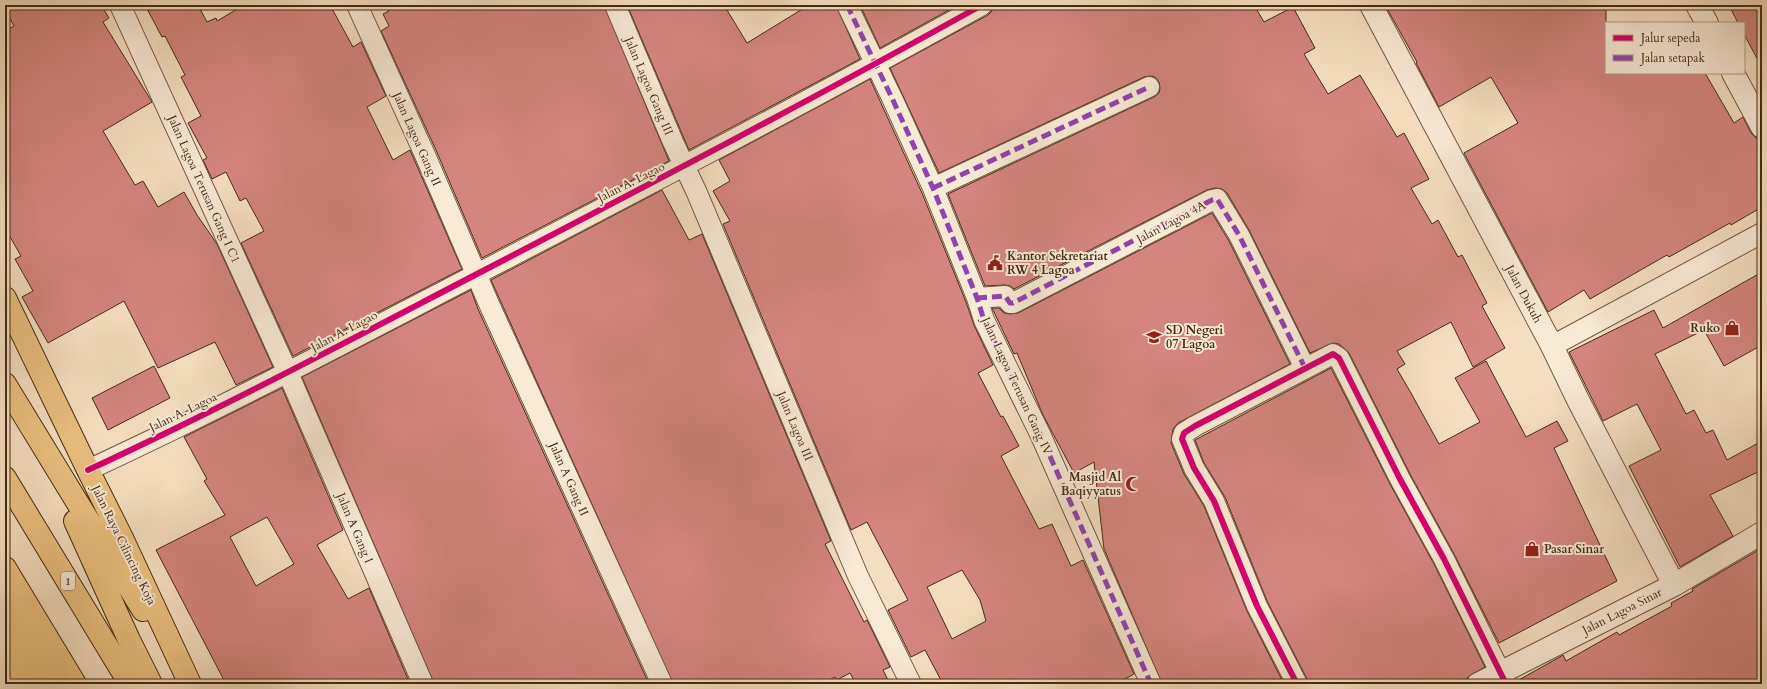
<svg xmlns="http://www.w3.org/2000/svg" width="1767" height="689" font-family="Cardo,serif">
	<style>
		.building { fill: #d4857f; stroke: #462a12; fill-rule: evenodd }
		.lines { fill: none; stroke-linecap: round; stroke-linejoin: round }
		.service-casing { stroke: #72573e; stroke-width: 12 }
		.minor-casing { stroke: #72573e; stroke-width: 22 }
		.tertiary-casing { stroke: #72573e; stroke-width: 24 }
		.trunk-casing { stroke: #462a12; stroke-width: 24 }
		.motorway-casing { stroke: #462a12; stroke-width: 24 }
		.service { stroke: #f9ead6; stroke-width: 10 }
		.minor { stroke: #f9ead6; stroke-width: 20 }
		.tertiary { stroke: #f9ead6; stroke-width: 22 }
		.trunk { stroke: #ebc080; stroke-width: 22 }
		.motorway { stroke: #ebc080; stroke-width: 22 }
		.quiet { stroke: #8e44ad; stroke-width: 5; stroke-dasharray: 10 5; stroke-linecap: butt }
		.cycleway-casing { stroke: #f9ead6; stroke-width: 8 }
		.cycleway { stroke: #d6006c; stroke-width: 6 }
		.labels { text-anchor: middle; stroke-width: 4; stroke-linejoin: round; paint-order: stroke }
		.shield { fill: #f9ead6; stroke: #7c644d; stroke-width: 1 }
		.shield-label { font-size: 11px; font-weight: bold; fill: #462a12 }
		.street-label { font-size: 12px; fill: #462a12; stroke: #f9ead6 }
		.poi-label { font-size: 12px; font-weight: bold; fill: #462a12; stroke: #f9ead6; text-anchor: start }
	</style>
	<rect width="100%" height="100%" fill="#f6dfc0"/>
	<filter id="stains"><feTurbulence type="fractalNoise" baseFrequency=".005" numOctaves="4"/><feColorMatrix values="0 0 0 0 .2 0 0 0 0 .09 0 0 0 0 .02 0 0 0 .5 -.17"/></filter>
	<radialGradient id="worn" r=".72"><stop offset=".6" stop-color="#630" stop-opacity="0"/><stop offset="1" stop-color="#630" stop-opacity=".3"/></radialGradient>
	<path class="building" d="M5,5H101L109,18L103,22L152,102L103,131L135,185L143,181L158,207L184,192L197,215L217,244L273,367L236,385L215,342L158,368L124,301L48,343L22,297L33,291L15,259L21,256L5,228V31L14,26L5,10Z
		M145,5H198L207,22L216,18L217,21L244,5H330L353,47L361,42L386,96L367,107L393,160L410,150L462,269L293,356L241,243L264,231L246,198L240,201L226,172L212,179L203,160L207,158L188,123L201,116L181,77L185,75L165,36L162,37Z
		M386,5H604L669,161L482,258L436,150L381,31L389,26L383,14L389,11Z
		M627,5H724L747,43L809,5H836L860,59L689,150Z
		M860,5H958L880,48Z
		M993,5H1254L1264,22L1293,7L1315,48L1304,54L1328,94L1360,75L1397,137L1404,133L1429,179L1411,188L1432,224L1438,220L1458,257L1462,255L1487,303L1482,306L1505,348L1473,367L1451,322L1397,351L1405,364L1397,369L1411,393L1439,444L1480,422L1455,378L1486,361L1526,437L1557,421L1568,441L1554,448L1617,581L1499,643L1454,554L1410,474L1349,353L1339,344L1333,343L1310,353L1249,230L1227,193L1222,189L1215,188L1207,190L1014,289L1010,286L1005,285L985,286L948,194L1154,97L1159,93L1160,88L1159,82L1155,77L1150,76L1144,77L939,173L890,68L988,15L992,11Z
		M1385,5H1606V73H1705L1734,123L1743,117L1751,133L1756,138L1762,139V207L1731,225L1730,223L1669,257L1667,255L1590,299L1584,290L1548,312L1464,153L1518,123L1491,77L1439,107L1416,63L1417,62Z
		M1729,5H1762V68L1744,34V23H1738Z
		M870,79L922,193L966,302L974,325L993,365L978,373L1001,417L1003,416L1019,446L1001,456L1039,529L1052,524L1071,566L1083,560L1134,674L1116,684H943L925,650L911,657L888,610L908,600L867,522L851,530L723,224L730,221L713,191L730,181L719,160ZM962,570L980,600L986,621L952,639L927,587Z
		M662,190L689,240L702,234L831,541L825,544L864,622L867,620L890,667L883,670L890,684H856L850,673L837,680L835,677L822,684H673L491,280Z
		M1212,213L1229,241L1290,364L1178,423L1173,429L1171,443L1184,474L1204,506L1247,611L1284,684H1162L1104,549L1094,462L1074,473L1043,415L1017,353L1014,354L992,308H999L1004,313L1010,314L1018,313Z
		M1762,272V345L1724,366L1704,330L1655,354L1686,414L1694,410L1706,433L1713,430L1727,460L1762,441V470L1710,495L1733,536L1680,567L1629,466L1661,450L1637,404L1603,421L1569,352L1654,310L1663,328Z
		M471,290L478,309L649,684H434L302,377Z
		M154,366L170,398L108,430L92,398Z
		M1331,368L1390,484L1434,564L1485,667L1468,677L1466,684H1308L1307,679L1267,601L1225,497L1204,463L1195,440Z
		M282,388L343,530L317,545L348,599L369,588L410,684H226L156,550L225,515L204,481L207,479L184,437ZM267,517L294,564L256,586L230,537Z
		M1762,548V684H1517V681L1558,658L1563,655L1566,661L1617,632L1619,635L1672,606L1671,603L1693,591L1692,589Z"/>
	<g class="lines">
		<g class="service-casing">
			<path id="service" d="M5,677L10,684"/>
		</g>
		<g class="minor-casing">
			<path id="minor" d="M120,5L288,373L423,684
				M357,5L425,155L489,304L662,684
				M615,5L673,142L697,193L858,576L911,684
				M847,5L892,98L933,188L977,298L984,320L1041,436L1151,684
				M933,188L1149,87
				M977,298L1005,296L1010,303H1013L1212,200L1217,199L1239,235L1305,368
				M1552,346L1762,233
				M88,470C220,409 348,341 477,274C646,186 815,98 982,5
				M1297,684L1257,606L1214,501L1194,468L1182,439L1184,433L1195,426L1333,354L1339,358L1400,479L1444,559L1506,684"/>
		</g>
		<g class="tertiary-casing">
			<path id="tertiary" d="M1371,5L1552,346L1578,400L1674,585
				M1697,5L1707,23
				M1733,73L1762,127
				M1478,684L1674,585L1762,533"/>
		</g>
		<g class="trunk-casing">
			<path id="trunk" d="M5,298L88,470L122,538L190,684
				M5,384L143,610
				M75,521L129,640L151,684
				M5,604L51,684
				M5,645L27,684"/>
		</g>
		<g class="motorway-casing">
			<path id="motorway" d="M5,478L130,684
				M5,568L75,684"/>
		</g>
		<use href="#service" class="service"/>
		<use href="#minor" class="minor"/>
		<use href="#tertiary" class="tertiary"/>
		<use href="#trunk" class="trunk"/>
		<use href="#motorway" class="motorway"/>
		<path class="quiet" d="M847,5L892,98L933,188L977,298L984,320L1041,436L1151,684
			M933,188L1149,87
			M977,298L1005,296L1010,303H1013L1212,200L1217,199L1239,235L1305,368"/>
		<g class="cycleway-casing">
			<path id="cycleway" d="M88,470C220,409 348,341 477,274C646,186 815,98 982,5
				M1297,684L1257,606L1214,501L1194,468L1182,439L1184,433L1195,426L1333,354L1339,358L1400,479L1444,559L1506,684"/>
		</g>
		<use href="#cycleway" class="cycleway"/>
	</g>
	<defs>
		<g id="civic-bare" transform="scale(1.2)"><path d="M-.6-6.5H3V-4.5H.6V-3L4-1V1h2V6H-6V1h2V-1L-.6-3ZM-1.2 2.5V6h2.4V2.5Z" fill="#8f2418" stroke="#f9ead6" stroke-width="2.5" paint-order="stroke"/></g>
		<g id="shop-bare" transform="scale(1.2)"><path d="M-5-2.5h2.3a2.7 3.5 0 0 1 5.4 0H5L5.5 6h-11ZM-1.5-2.5h3a1.5 2.3 0 0 0-3 0Z" fill="#8f2418" stroke="#f9ead6" stroke-width="2.5" paint-order="stroke"/></g>
		<g id="school-bare" transform="scale(1.2)"><path d="M0-5L7-2L0 1L-7-2ZM-4 1L0 2.5L4 1V4Q0 6-4 4Z" fill="#8f2418" stroke="#f9ead6" stroke-width="2.5" paint-order="stroke"/></g>
		<g id="mosque-bare" transform="scale(1.2)"><path d="M3.5-4.9A6 6 0 1 0 3.5 4.9A5 5 0 1 1 3.5-4.9Z" fill="#8f2418" stroke="#f9ead6" stroke-width="2.5" paint-order="stroke"/></g>
	</defs>
	<g fill-rule="evenodd">
		<use href="#civic-bare" x="995" y="263"/>
		<use href="#shop-bare" x="1732" y="328"/>
		<use href="#school-bare" x="1154" y="337"/>
		<use href="#mosque-bare" x="1133" y="484"/>
		<use href="#shop-bare" x="1532" y="549"/>
	</g>
	<g class="labels">
		<rect class="shield" x="61" y="572" width="14" height="18" rx="3"/>
		<g class="shield-label">
			<text x="68" y="585">1</text>
		</g>
		<g class="street-label">
			<text transform="translate(649 86) rotate(67)" y="4">Jalan Lagoa Gang III</text>
			<text transform="translate(417 139) rotate(66)" y="4">Jalan Lagoa Gang II</text>
			<text transform="translate(631 182) rotate(-27)" y="4">Jalan A. Lagao</text>
			<text transform="translate(204 189) rotate(66)" y="4">Jalan Lagoa Terusan Gang I C1</text>
			<text transform="translate(1171 222) rotate(-28)" y="4">Jalan Lagoa 4A</text>
			<text transform="translate(1524 294) rotate(62)" y="4">Jalan Dukuh</text>
			<text transform="translate(344 331) rotate(-28)" y="4">Jalan A. Lagao</text>
			<text transform="translate(1017 386) rotate(65)" y="4">Jalan Lagoa Terusan Gang IV</text>
			<text transform="translate(183 412) rotate(-26)" y="4">Jalan A. Lagoa</text>
			<text transform="translate(795 426) rotate(67)" y="4">Jalan Lagoa III</text>
			<text transform="translate(569 479) rotate(66)" y="4">Jalan A Gang II</text>
			<text transform="translate(355 528) rotate(67)" y="4">Jalan A Gang I</text>
			<text transform="translate(124 545) rotate(64)" y="4">Jalan Raya Cilincing Koja</text>
			<text transform="translate(1622 611) rotate(-27)" y="4">Jalan Lagoa Sinar</text>
		</g>
		<g class="poi-label">
			<text x="1007" y="260">Kantor Sekretariat<tspan x="1007" dy="14">RW 4 Lagoa</tspan></text>
			<text x="1720" y="332" text-anchor="end">Ruko</text>
			<text x="1166" y="334">SD Negeri<tspan x="1166" dy="14">07 Lagoa</tspan></text>
			<text x="1121" y="481" text-anchor="end">Masjid Al<tspan x="1121" dy="14">Baqiyyatus</tspan></text>
			<text x="1544" y="553">Pasar Sinar</text>
		</g>
	</g>
	<rect width="1767" height="689" fill="none" stroke="#f6dfc0" stroke-width="20"/>
	<rect x="6" y="6" width="1755" height="677" fill="none" stroke="#462a12" stroke-width="2"/>
	<rect x="10" y="10" width="1747" height="669" fill="none" stroke="#462a12"/>
	<rect x="1605" y="22" width="140" height="52" fill="#f9ead6" stroke="#b19d88"/>
	<rect x="1613" y="35" width="20" height="6" fill="#d6006c" stroke="#b19d88"/>
	<text x="1641" y="42" font-size="12" fill="#462a12">Jalur sepeda</text>
	<rect x="1613" y="55" width="20" height="6" fill="#8e44ad" stroke="#b19d88"/>
	<text x="1641" y="62" font-size="12" fill="#462a12">Jalan setapak</text>
	<rect width="100%" height="100%" filter="url(#stains)"/>
	<rect width="100%" height="100%" fill="url(#worn)"/>
</svg>
